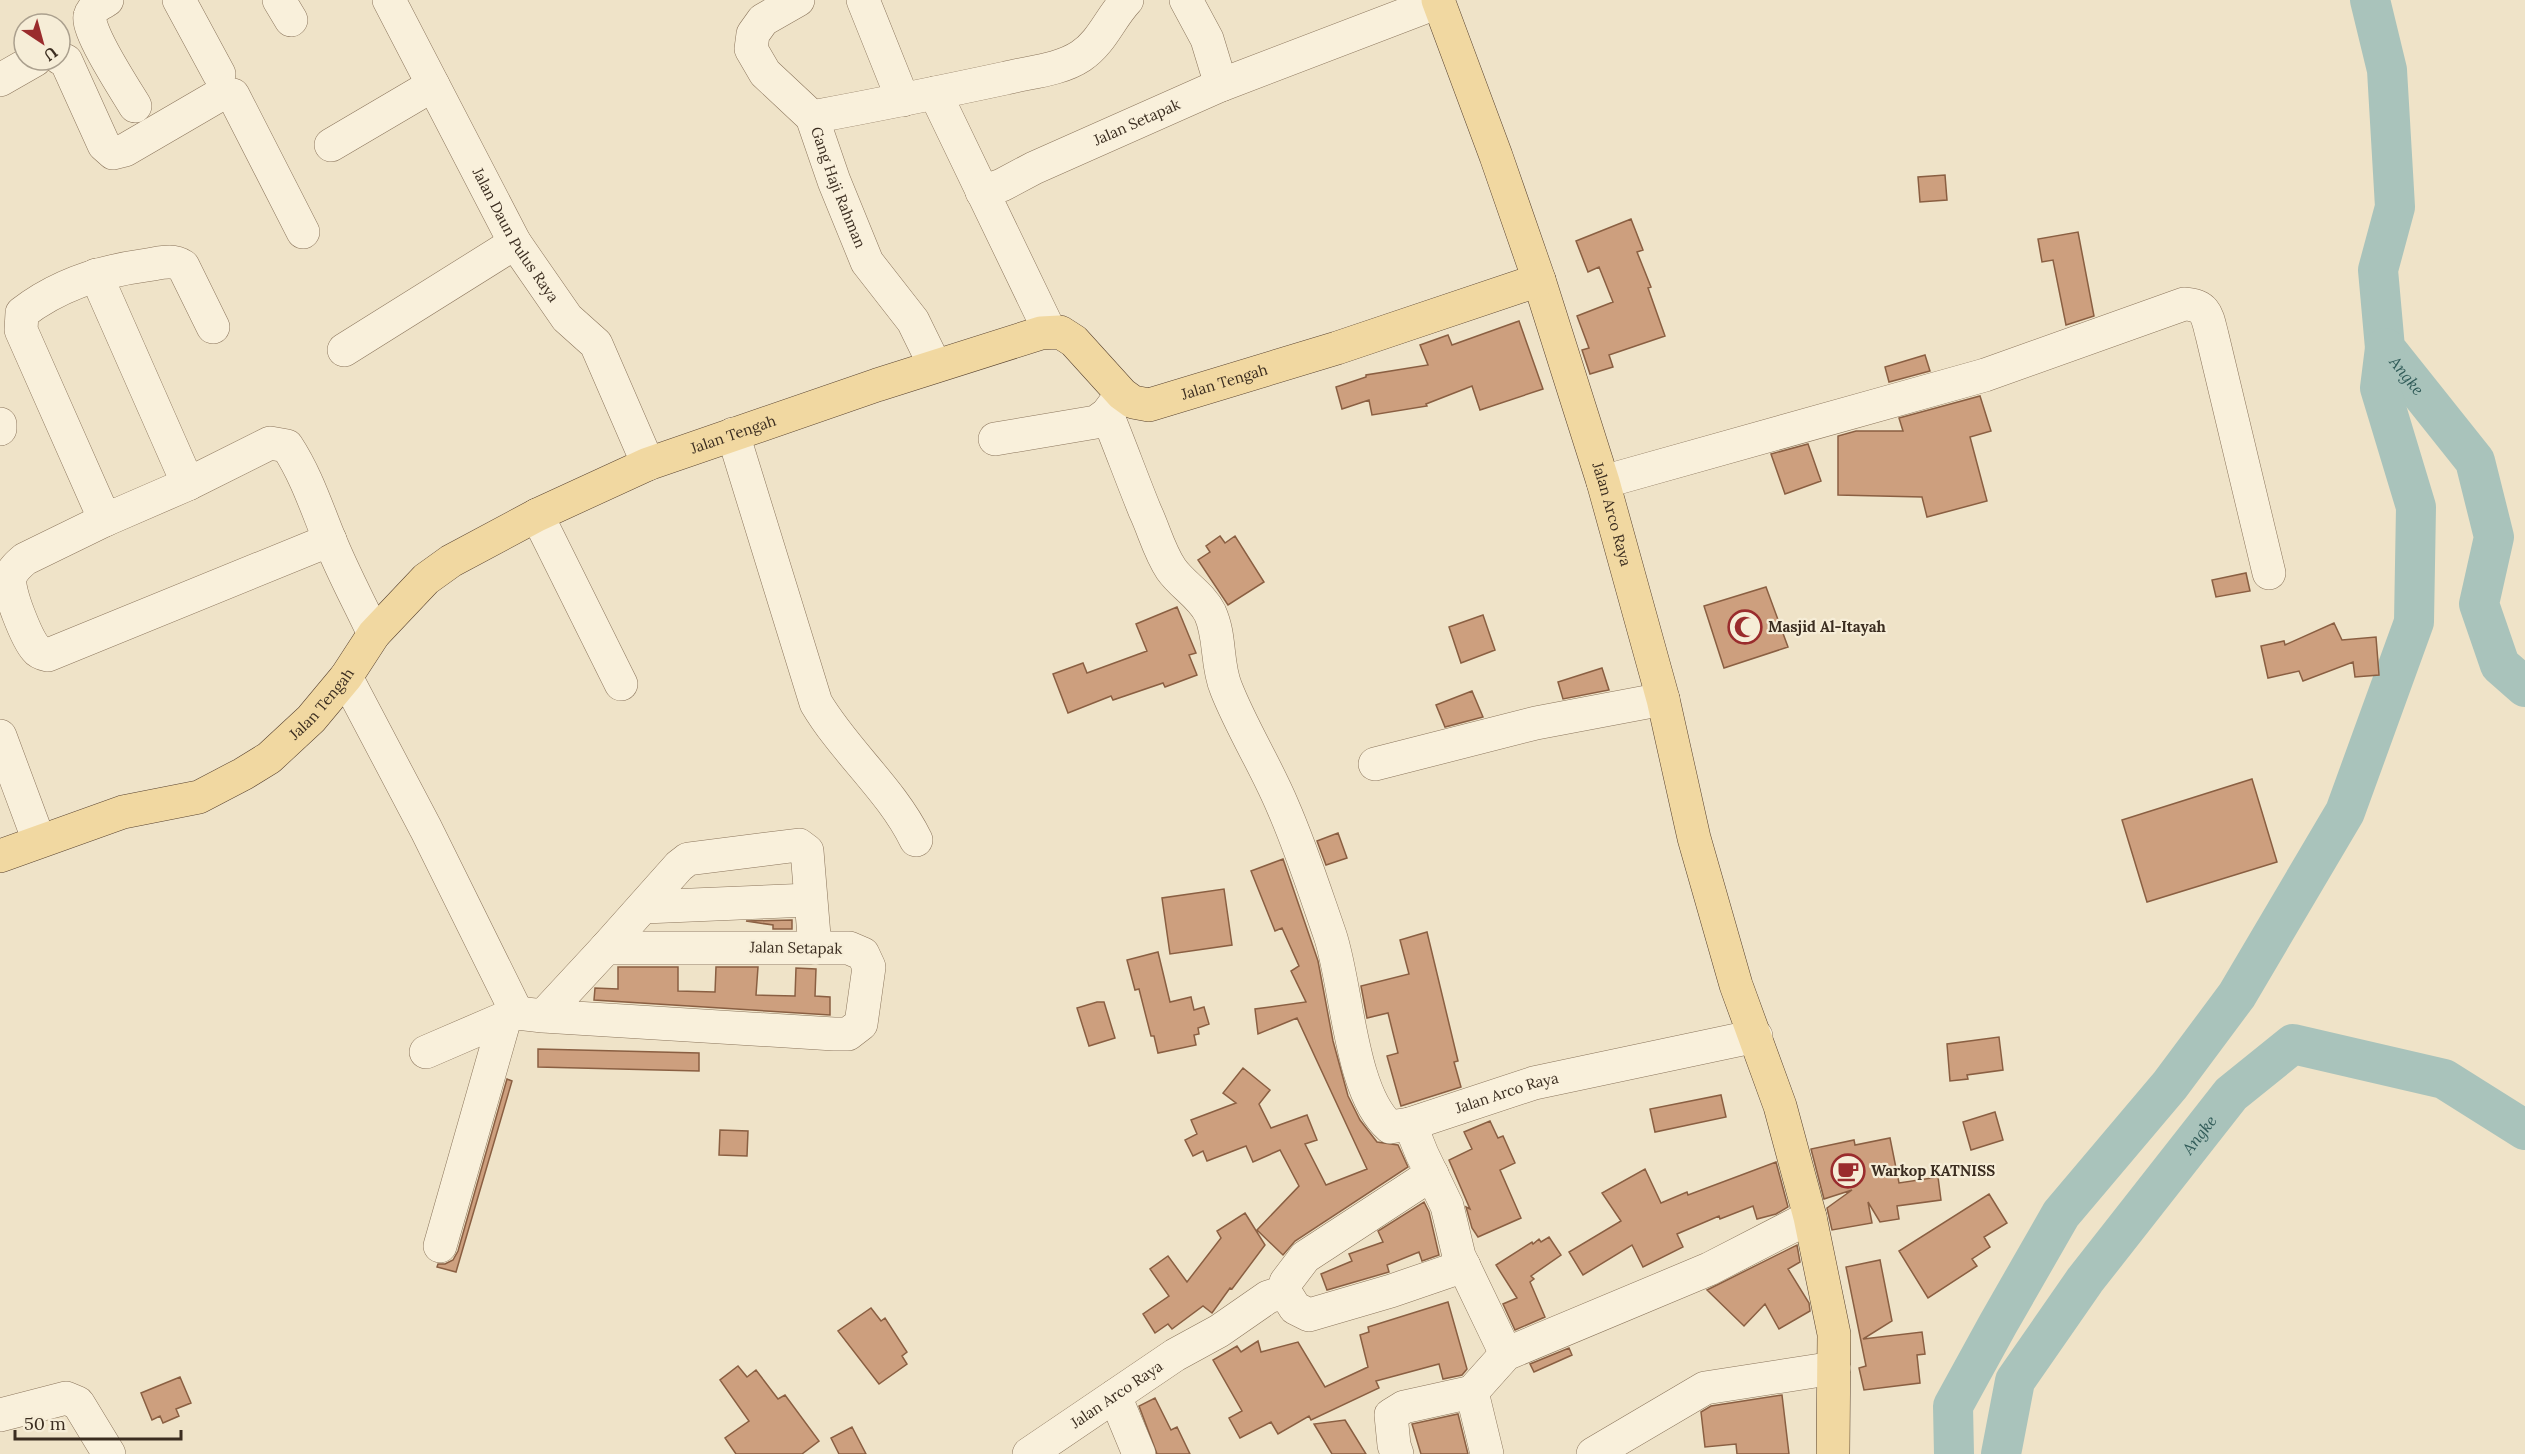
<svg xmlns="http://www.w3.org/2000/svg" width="2525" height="1454" font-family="Lora,serif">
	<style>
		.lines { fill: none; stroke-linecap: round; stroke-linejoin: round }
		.river { stroke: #a9c3bb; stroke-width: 40 }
		.building { fill: #cd9f7e; stroke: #8a5f42; stroke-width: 1.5 }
		.minor-casing { stroke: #8b755c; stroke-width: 34 }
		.major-casing { stroke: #594330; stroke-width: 34 }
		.minor { stroke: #f9f0db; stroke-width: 33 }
		.major { stroke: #f1d8a1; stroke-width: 33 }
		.labels { text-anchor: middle; stroke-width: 4.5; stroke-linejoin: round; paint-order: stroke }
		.street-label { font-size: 15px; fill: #3b2d20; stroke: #f6edd7 }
		.poi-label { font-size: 15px; font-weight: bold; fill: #3b2d20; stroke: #f6edd7; text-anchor: start }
		.water-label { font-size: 16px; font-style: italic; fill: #305b58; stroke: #f6edd7 }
	</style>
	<rect width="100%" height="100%" fill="#efe3c8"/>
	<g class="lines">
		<g class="river">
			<path id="s1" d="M2370,0L2387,70L2395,207L2378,270L2385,348L2475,461L2494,537L2479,604L2500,665L2525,687"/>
			<path d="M1954,1454L1953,1406L1998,1324L2061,1214L2170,1085L2237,995L2345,812L2414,622L2416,507L2380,388L2385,348"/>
			<path id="s2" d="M2001,1454L2015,1381L2085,1280L2231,1094L2293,1044L2444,1079L2525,1130"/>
		</g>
	</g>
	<path class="building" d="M1945,175L1947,200L1920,202L1918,177Z
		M1631,219L1643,250L1637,252L1651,287L1648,288L1665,336L1609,355L1613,367L1590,374L1582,350L1589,348L1577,316L1613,302L1599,267L1588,272L1576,241Z
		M2078,232L2094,316L2066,325L2053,260L2042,262L2038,239Z
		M1519,321L1543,389L1480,410L1472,386L1426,404L1427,406L1372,415L1369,400L1342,409L1336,387L1366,377V375L1428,365L1420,345L1448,335L1452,345Z
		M1925,355L1930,371L1889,382L1885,367Z
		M1980,396L1991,431L1970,437L1987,501L1927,517L1922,497L1838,495V436L1856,431H1903L1899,418Z
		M1808,444L1821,481L1785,494L1771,454Z
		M1220,536L1225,543L1235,536L1264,582L1228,605L1198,560L1210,552L1206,546Z
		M2246,573L2250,591L2216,597L2212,580Z
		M1766,587L1788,647L1724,668L1704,606Z
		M1177,607L1196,653L1189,655L1197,675L1165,687L1163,683L1113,700L1111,696L1068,713L1053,674L1083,663L1087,673L1147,651L1136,624Z
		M1483,615L1495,650L1461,663L1449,627Z
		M2334,623L2342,640L2376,637L2379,675L2355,677L2353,662L2303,681L2299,671L2268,678L2261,646L2284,641L2285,645Z
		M1602,668L1609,690L1563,699L1558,682Z
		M1472,691L1483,717L1445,727L1436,705Z
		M2252,779L2277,862L2147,902L2122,820Z
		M1338,833L1347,858L1326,865L1317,841Z
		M1283,859L1318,961L1333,1041L1348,1096L1360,1120L1377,1142L1398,1145L1408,1167L1295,1241L1283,1255L1257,1230L1299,1186L1280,1150L1253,1162L1246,1146L1207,1161L1203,1151L1193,1156L1185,1140L1197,1134L1191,1120L1236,1103L1223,1093L1243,1068L1270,1090L1259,1104L1271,1128L1307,1115L1317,1140L1305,1144L1326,1185L1367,1169L1297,1018L1258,1034L1255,1009L1306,1002L1291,971L1299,966L1282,928L1275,931L1251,871Z
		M1224,889L1232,945L1170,954L1162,898Z
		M792,920V929H773V925L746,921Z
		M1427,932L1458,1061L1454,1062L1461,1087L1401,1106L1387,1056L1398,1053L1388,1013L1367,1018L1361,986L1409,974L1400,940Z
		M1158,952L1170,1002L1191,997L1194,1010L1204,1007L1209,1024L1198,1028L1199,1034L1194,1035L1196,1045L1158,1053L1154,1036H1151L1139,989L1135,990L1127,960Z
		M618,967H678V991L715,992L716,967H758L756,995L795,996L796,968L816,969L815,996L830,997V1015L594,1000L595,988L618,989Z
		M1097,1002H1104L1115,1038L1089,1046L1077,1008Z
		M1999,1037L2003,1070L1967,1075L1968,1079L1950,1081L1947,1044Z
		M538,1049L699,1053V1071L538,1067Z
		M507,1079L512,1081L456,1272L437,1267L438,1264H445L453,1260L458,1251Z
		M1721,1095L1726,1117L1655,1132L1650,1109Z
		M1995,1112L2003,1140L1971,1150L1963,1122Z
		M1490,1121L1498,1138L1503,1136L1515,1163L1500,1170L1521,1218L1478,1237L1472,1228L1466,1207L1470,1209L1449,1160L1472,1149L1464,1132Z
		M720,1130L748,1131L747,1156L719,1155Z
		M1890,1138L1899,1183L1938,1177L1941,1200L1897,1206L1899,1219L1880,1222L1868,1202L1872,1223L1832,1230L1827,1208L1852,1190L1824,1199L1811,1149L1854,1140L1855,1145Z
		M1776,1162L1788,1207L1776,1214L1757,1219L1753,1206L1720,1219L1719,1216L1677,1234L1683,1247L1643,1267L1632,1245L1583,1275L1569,1252L1621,1221L1602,1193L1645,1169L1661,1203L1687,1192L1688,1195Z
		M1989,1194L2007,1223L1984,1237L1990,1247L1972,1259L1977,1266L1928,1298L1899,1251Z
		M1424,1202L1429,1212L1439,1255L1422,1261L1419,1252L1387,1265L1389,1272L1327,1290L1321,1274L1352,1261L1349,1254L1383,1242L1378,1231Z
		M1245,1213L1265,1245L1232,1289L1230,1288L1212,1313L1203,1306L1172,1329L1168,1324L1155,1333L1143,1314L1169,1296L1150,1269L1168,1256L1187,1282L1221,1238L1217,1231Z
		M1549,1237L1561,1255L1531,1276L1534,1279L1530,1282L1545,1317L1515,1330L1503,1304L1517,1298L1496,1265L1532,1242L1533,1244L1539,1239L1541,1242Z
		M1797,1245L1800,1262L1788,1269L1809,1303L1810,1311L1779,1329L1765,1304L1744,1326L1707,1290Z
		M1880,1260L1892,1321L1863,1339L1922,1332L1925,1354L1917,1355L1920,1383L1864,1390L1859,1368L1866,1366L1846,1267Z
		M1448,1302L1467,1369L1462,1375L1443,1379L1439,1364L1376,1381L1379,1388L1311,1420L1309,1416L1278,1434L1271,1422L1240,1438L1229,1418L1242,1411L1213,1360L1237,1346L1241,1352L1258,1341L1261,1352L1298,1342L1325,1387L1368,1367L1360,1335L1369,1332L1368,1327Z
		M871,1308L881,1321L885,1318L907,1352L902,1356L907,1364L879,1384L838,1331Z
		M1569,1348L1572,1355L1534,1372L1530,1364Z
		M738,1366L747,1377L756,1370L778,1399L785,1395L819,1441L802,1454H736L725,1438L749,1421L720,1380Z
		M180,1377L191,1403L176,1409L179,1416L163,1423L160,1416L152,1420L141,1393Z
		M1782,1395L1789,1454H1737L1736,1444L1705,1447L1701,1412L1711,1406Z
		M1155,1398L1171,1430L1177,1427L1190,1454H1157L1139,1406Z
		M1458,1414L1468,1454H1421L1412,1424Z
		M1345,1420L1366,1454H1332L1314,1424Z
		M852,1427L866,1454H839L831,1438Z"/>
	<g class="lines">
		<g class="minor-casing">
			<g id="minor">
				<path d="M107,0C100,4 92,8 90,16C86,30 126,91 135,106"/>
				<path d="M179,0L219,74"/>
				<path d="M279,0L291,20"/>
				<path id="s3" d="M389,0L515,243L567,318L596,344L648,464"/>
				<path id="s4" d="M798,0L763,20L753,34L751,49L765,73L812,117L834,181L867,262L913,321L935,366"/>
				<path d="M863,0L903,100"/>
				<path d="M1186,0L1207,39L1221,85"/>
				<path d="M60,58L66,61L104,145L113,153L125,150L216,97L225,93L233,95L303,232"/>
				<path d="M0,80L35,60"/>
				<path d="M935,93L1050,332"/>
				<path d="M812,117C877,105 941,92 1006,78C1030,72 1060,70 1081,56C1102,42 1110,18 1127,0"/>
				<path d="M331,145L433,85"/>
				<path id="s5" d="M982,192L1002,185L1034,168L1221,85L1438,2"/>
				<path d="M96,275L188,484"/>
				<path d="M213,327L183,266C172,259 161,263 147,265C102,271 58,285 22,313L21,330L105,520L188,484L270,443L287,446C306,475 316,506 329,538C342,571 359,602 374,634"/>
				<path d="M344,350L515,243"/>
				<path d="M1107,414C1120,446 1132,479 1145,511C1154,530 1159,551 1171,569C1182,585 1201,595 1210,613C1221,637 1216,664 1226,688C1242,729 1266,766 1283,807C1301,848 1315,892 1330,935C1347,985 1350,1093 1390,1127L1410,1124"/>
				<path d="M0,424V429"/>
				<path d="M733,434L816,703C845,752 891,789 916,840"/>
				<path d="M995,439L1096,422L1107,414L1119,398"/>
				<path d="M1603,482L1985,375L2184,304C2207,305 2207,316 2212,335L2269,573"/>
				<path d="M537,515L621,684"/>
				<path d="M105,520L25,559C19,564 12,570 10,578C7,590 27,639 36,649C39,653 43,654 48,655L330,540"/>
				<path d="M346,677L426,829L517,1013"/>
				<path d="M0,736L39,841"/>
				<path d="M1375,764L1536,723L1663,699"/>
				<path d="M644,907L810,900"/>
				<path d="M606,948L679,866L688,859L799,845L807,851L815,948"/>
				<path d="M426,1052L505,1018"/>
				<path d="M440,1246L505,1018L517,1013L543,1016L834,1034H848L861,1024L869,967L863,954L849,948H606L543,1016"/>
				<path d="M1285,1292L1286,1282L1305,1257L1432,1174"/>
				<path id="s6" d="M1506,1354L1459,1256L1447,1206L1422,1154L1410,1124L1534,1083L1756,1036"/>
				<path d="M1115,1396L1139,1454"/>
				<path d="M0,1415L66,1398L78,1403L109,1454"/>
				<path id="s7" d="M1029,1454L1175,1355L1219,1331L1268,1297L1285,1292L1295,1308L1309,1315L1391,1291L1464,1266"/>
				<path d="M1397,1454L1394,1445L1391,1415L1404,1407L1472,1392"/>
				<path d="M1487,1454L1472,1392L1506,1354L1709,1269L1810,1217"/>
				<path d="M1593,1454L1705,1388L1834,1368"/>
			</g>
		</g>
		<g class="major-casing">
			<g id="major">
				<path id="s8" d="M1438,0L1496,156L1539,280L1603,482L1663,699L1694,838L1736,985L1780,1106L1810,1217L1834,1334L1833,1454"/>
				<path id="s9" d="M0,856L123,812L199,797L243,774L269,758L311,719L346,677L374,634L426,579L451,561L537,515L648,464L877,385L1041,333L1060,332L1074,341L1122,394L1133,402L1149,405L1337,348L1539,280"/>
			</g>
		</g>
		<use href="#minor" class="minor"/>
		<use href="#major" class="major"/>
	</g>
	<defs>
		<g id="mosque-ring" transform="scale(1.725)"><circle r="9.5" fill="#f6edd7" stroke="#9a2c2d" stroke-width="1.5"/><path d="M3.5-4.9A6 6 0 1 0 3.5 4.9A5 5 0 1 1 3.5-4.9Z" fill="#9a2c2d"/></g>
		<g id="cafe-ring" transform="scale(1.725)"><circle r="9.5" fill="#f6edd7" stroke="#9a2c2d" stroke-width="1.5"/><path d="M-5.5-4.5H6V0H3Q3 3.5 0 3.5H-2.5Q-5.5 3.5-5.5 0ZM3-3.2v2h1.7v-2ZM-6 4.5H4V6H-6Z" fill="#9a2c2d"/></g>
	</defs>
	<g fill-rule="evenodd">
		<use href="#mosque-ring" x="1745" y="627"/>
		<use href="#cafe-ring" x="1848" y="1171"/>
	</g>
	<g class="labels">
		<g class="street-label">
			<text dy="5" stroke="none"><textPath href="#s5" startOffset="170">Jalan Setapak</textPath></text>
			<text dy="5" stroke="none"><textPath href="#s4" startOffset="240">Gang Haji Rahman</textPath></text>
			<text dy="5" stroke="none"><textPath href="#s3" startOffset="267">Jalan Daun Pulus Raya</textPath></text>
			<text dy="5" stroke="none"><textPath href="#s9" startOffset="1408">Jalan Tengah</textPath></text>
			<text dy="5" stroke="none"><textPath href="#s9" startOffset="868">Jalan Tengah</textPath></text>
			<text dy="5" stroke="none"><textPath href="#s8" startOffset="543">Jalan Arco Raya</textPath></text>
			<text dy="5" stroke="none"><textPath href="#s9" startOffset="364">Jalan Tengah</textPath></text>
			<text transform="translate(796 948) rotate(1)" y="5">Jalan Setapak</text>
			<text dy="5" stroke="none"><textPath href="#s6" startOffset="352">Jalan Arco Raya</textPath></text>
			<text dy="5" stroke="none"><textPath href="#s7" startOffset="106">Jalan Arco Raya</textPath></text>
		</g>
		<g class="poi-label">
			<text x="1768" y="632">Masjid Al-Itayah</text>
			<text x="1871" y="1176">Warkop KATNISS</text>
		</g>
		<g class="water-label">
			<text dy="6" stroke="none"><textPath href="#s1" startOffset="388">Angke</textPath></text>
			<text dy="6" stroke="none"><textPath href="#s2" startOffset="382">Angke</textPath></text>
		</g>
	</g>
	<g transform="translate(42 42) rotate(144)"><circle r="28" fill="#f6edd7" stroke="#aba08e" stroke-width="1.5"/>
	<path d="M0-4.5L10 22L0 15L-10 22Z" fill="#9a2c2d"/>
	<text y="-9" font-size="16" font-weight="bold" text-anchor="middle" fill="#3b2d20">U</text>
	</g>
	<path d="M15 1430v9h166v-9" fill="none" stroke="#3b2d20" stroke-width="3"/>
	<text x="24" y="1430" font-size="18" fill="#3b2d20" stroke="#f6edd7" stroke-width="4.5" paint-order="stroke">50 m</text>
</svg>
